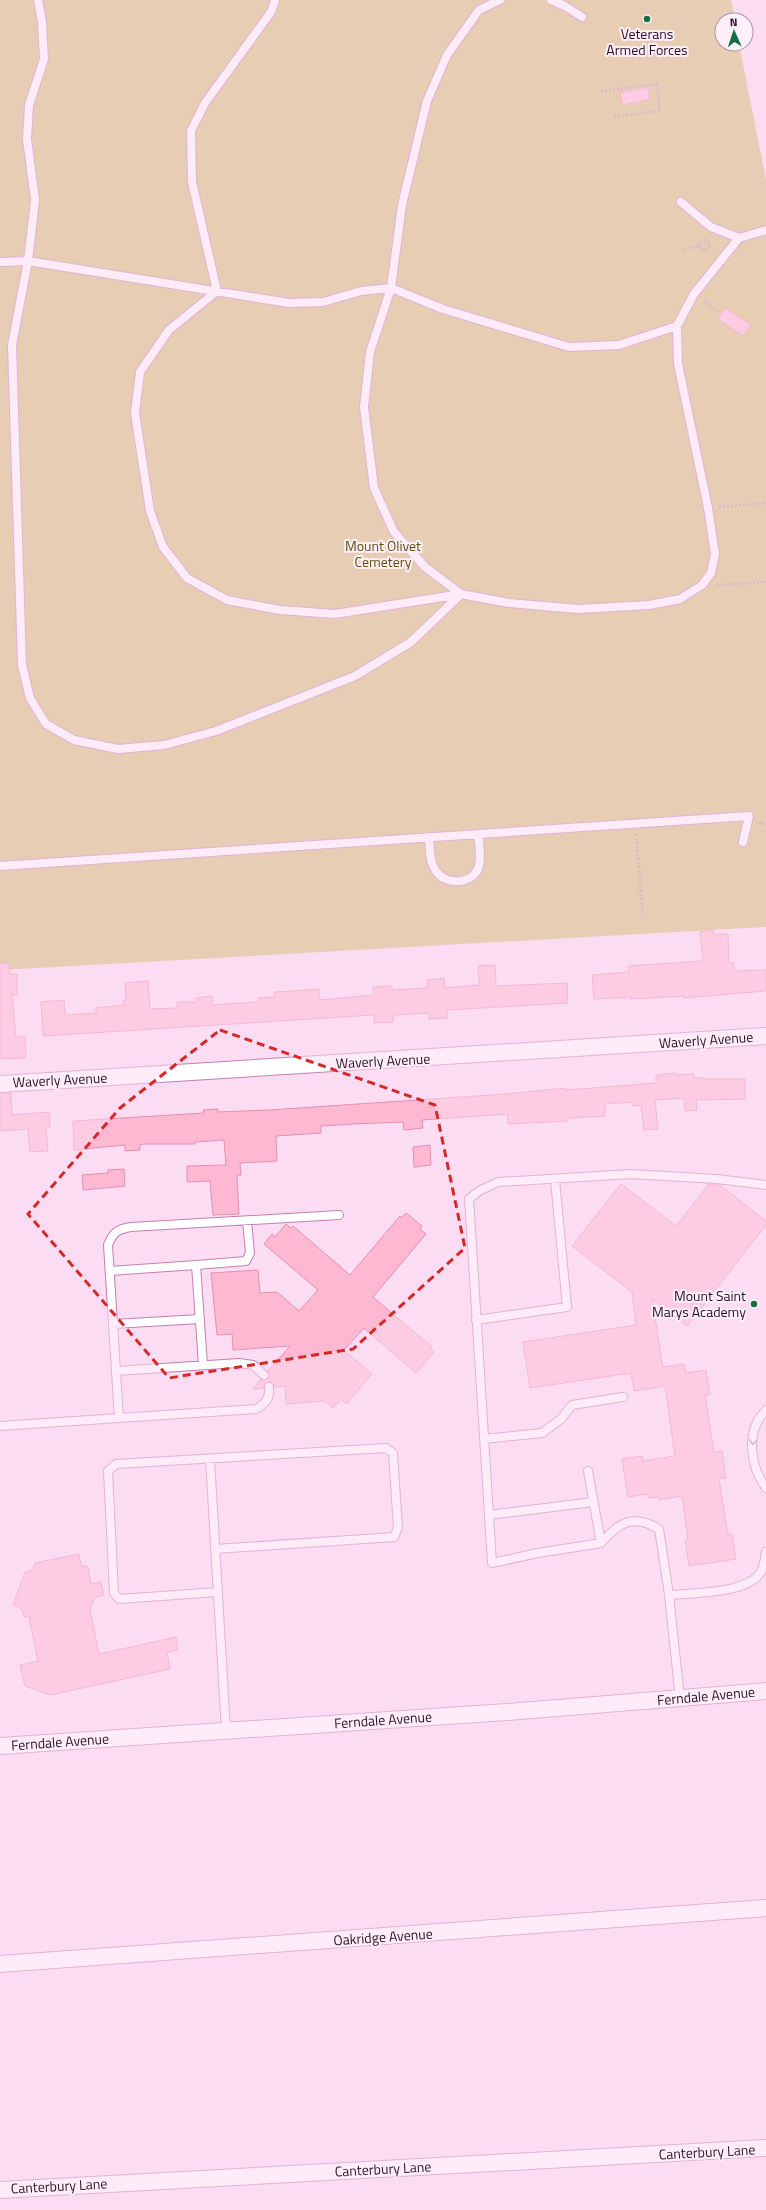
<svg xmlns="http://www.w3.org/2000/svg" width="766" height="2210" font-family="'Titillium Web',sans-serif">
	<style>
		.green { fill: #ceba68 }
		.building { fill: #feb8d1; stroke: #e490af }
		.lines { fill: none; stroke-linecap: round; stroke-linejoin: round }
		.lane-casing { stroke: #c47fb3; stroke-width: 10 }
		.street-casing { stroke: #c47fb3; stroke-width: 18 }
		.path { stroke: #ad8fa5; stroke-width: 2.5; stroke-dasharray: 2 2; stroke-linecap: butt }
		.lane { stroke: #fff; stroke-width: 8 }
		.street { stroke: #fff; stroke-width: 16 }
		.oneway { stroke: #a0949d }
		.marked { fill: none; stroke: #d62828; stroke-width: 3; stroke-dasharray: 8 5; stroke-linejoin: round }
		.poi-dot { fill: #136f43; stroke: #feeff9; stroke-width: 1.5 }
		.labels { text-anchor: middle; stroke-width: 4; stroke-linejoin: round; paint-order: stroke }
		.poi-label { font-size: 14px; fill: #2c1126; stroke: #feeff9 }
		.park-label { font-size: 14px; fill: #5f510f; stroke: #feeff9 }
		.street-label { font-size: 14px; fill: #2c1126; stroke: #feeff9 }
	</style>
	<rect width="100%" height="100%" fill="#fbdcf2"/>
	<path class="green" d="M0,0H731L735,20H722V44H739L766,180V927L0,970Z"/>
	<path class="building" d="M648,87L650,99L623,105L620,93Z
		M725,308L751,325L743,336L718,319Z
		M713,930L714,934H728L729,963H734V971L766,970V991L683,998V996L631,999V997L594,999L592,975L629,972L628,966L703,961L700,932Z
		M0,963H9L10,974H17V995H12L16,1037H25L26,1058L0,1059Z
		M495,965L496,986L567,983L568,1003L447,1010V1018L429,1019V1013L393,1015V1022L374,1023V1015L43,1036L41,1002L64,1000L65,1015L96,1013V1008L124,1005L123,1001H126L125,983L148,981L150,1009L177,1008V1002H196V998L212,996V1005L259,1002L258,998L274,997V992L293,991L319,989V1000L373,995V987L392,986V990L427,988V980L444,978L445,988L479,985L478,966Z
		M676,1073V1075L694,1074V1078H704V1079H745V1099L696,1100L697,1110L685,1111L684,1098L655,1100L658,1129L644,1130L641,1105L632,1106V1102L605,1104V1116L568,1118V1121L508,1124V1114L422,1120L423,1128L404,1130L403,1122L353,1124L321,1126V1133L276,1136L277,1161L240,1163L241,1175H237L239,1214L213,1215L210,1181L187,1182V1166L226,1165L224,1140L195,1142V1144H143L140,1145V1150L125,1151V1145L74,1150L73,1121L204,1113L203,1110L218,1109V1112L269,1110L506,1094L566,1088V1090L619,1086L656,1083V1075Z
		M0,1093H11L12,1115L49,1112L50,1127L46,1128L48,1151L30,1152L28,1129L0,1131Z
		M430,1145L431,1165L414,1167L413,1147Z
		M124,1169L125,1186L83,1190L82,1175L108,1173V1170Z
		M621,1184L676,1226L709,1184L720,1185L766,1221V1225L687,1326L652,1299L663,1367L684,1364L686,1373L706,1370L710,1394L705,1395L714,1452L722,1451L726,1478L719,1479L728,1534H732L736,1559L689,1566L685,1540H688L682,1496L659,1500L658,1497L648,1498V1494L628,1497L622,1459L642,1456L643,1461L675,1456L665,1386L634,1391L631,1373L530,1388L523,1342L636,1325L632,1292L572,1246Z
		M406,1213L422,1226L420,1229L426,1234L373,1297L432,1347L430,1349L434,1352L416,1373L364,1328L344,1350L372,1374L346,1404L341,1399L333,1408L325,1401L286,1404L285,1386L275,1387L272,1382H268L264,1384V1388L253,1389L261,1379L268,1378V1371L290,1346L233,1350L232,1334L217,1335L211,1273L258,1270L260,1293L277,1292L299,1311L318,1290L264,1244L272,1234L275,1237L286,1224L291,1228L293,1226L350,1275L400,1216L401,1218Z
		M79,1554L81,1565L88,1567L91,1584L101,1582L104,1595L94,1598L90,1610L99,1654L176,1637L178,1650L167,1652L170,1669L50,1695L25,1686L20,1665L38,1661L29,1616L24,1617L22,1609L13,1605L25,1572L33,1570L35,1563Z"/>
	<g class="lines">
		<g class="lane-casing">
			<path id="lane" d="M38,0L42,22L44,59L29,105L27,139L35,200L28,261L12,345L22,665L30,698L46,724L74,740L118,749L164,745L216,731L355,676L411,642L461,594L335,614L280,610L227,600L187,578L163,547L150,511L135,413L140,372L169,330L217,291L192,182L191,131L205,103L271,12L275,0
				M500,0L479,10L447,55L427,101L402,205L391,288L370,352L364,407L374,488L394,532L425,567L461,594L509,603L578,609L649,605L680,599L702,585L711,573L715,554L708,508L678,364L677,326
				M551,0L565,6L582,17
				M681,202L711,227L739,238
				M0,262L28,261L289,303L323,302L361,291L391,288L443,309L569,347L619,345L677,326L694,294L739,238L766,230
				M429,837C430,848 429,861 436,871C445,885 470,885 478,869C482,858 479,845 478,834
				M0,866L749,816L743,842
				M196,1265L246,1261L250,1253L247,1221
				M110,1271L196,1265L203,1365
				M476,1320L567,1307L555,1180
				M113,1324L200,1319
				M116,1371L239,1363L253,1365L264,1375
				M766,1410C745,1431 750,1466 766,1488
				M119,1418L256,1409C266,1403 270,1399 269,1387
				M0,1426L119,1418L108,1245C113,1232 118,1229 131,1227L339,1215
				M484,1439L542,1433L561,1419L572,1405L623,1397
				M210,1459L226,1731
				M588,1471L601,1543L538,1553L492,1563L469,1199L479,1191L498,1182L631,1174L717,1179L766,1185
				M489,1515L593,1502
				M601,1543C619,1522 633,1514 659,1529L669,1595L680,1699
				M215,1549L394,1537L398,1528L393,1453L386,1448L116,1464L108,1471L114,1593L119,1599L218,1592
				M669,1595C692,1593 751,1594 762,1570C764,1565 765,1557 766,1552"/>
		</g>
		<g class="street-casing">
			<path id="street" d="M0,1084L766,1036
				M0,1746L507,1712L766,1691
				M0,1964L766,1908
				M0,2190L766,2148"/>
		</g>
		<path class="path" d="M601,91L657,84L660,111L614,117
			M699 245a5 5 0 1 1 10 0a5 5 0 1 1-10 0Z
			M684,249L699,246
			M704,301L718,311
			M719,507L766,503
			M717,585L766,582
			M759,822L766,825
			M636,834L643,917"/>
		<use href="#lane" class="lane"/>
		<use href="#street" class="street"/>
	</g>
	<defs><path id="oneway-chevron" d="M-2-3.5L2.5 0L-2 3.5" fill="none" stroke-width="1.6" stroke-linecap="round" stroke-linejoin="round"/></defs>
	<use class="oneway" href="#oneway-chevron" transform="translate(753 1442) rotate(94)"/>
	<path d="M0 0H766V2210H0ZM220,1030L435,1105L465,1248L353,1349L169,1378L28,1214L120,1108Z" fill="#fbdcf2" fill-opacity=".55" fill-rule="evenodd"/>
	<path class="marked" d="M220,1030L435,1105L465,1248L353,1349L169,1378L28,1214L120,1108Z"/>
	<g class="poi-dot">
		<circle cx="647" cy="19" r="4"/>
		<circle cx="754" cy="1304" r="4"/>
	</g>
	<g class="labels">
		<g class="poi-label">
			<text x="647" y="39">Veterans<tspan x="647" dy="16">Armed Forces</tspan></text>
			<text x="746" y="1301" text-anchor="end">Mount Saint<tspan x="746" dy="16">Marys Academy</tspan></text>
		</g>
		<g class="park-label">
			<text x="383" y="551">Mount Olivet<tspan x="383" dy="16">Cemetery</tspan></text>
		</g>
		<g class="street-label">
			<text transform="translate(706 1040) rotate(-4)" y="5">Waverly Avenue</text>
			<text transform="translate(383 1061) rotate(-3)" y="5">Waverly Avenue</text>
			<text transform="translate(60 1080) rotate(-3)" y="5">Waverly Avenue</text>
			<text transform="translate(706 1696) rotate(-5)" y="5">Ferndale Avenue</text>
			<text transform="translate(383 1720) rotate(-4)" y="5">Ferndale Avenue</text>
			<text transform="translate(60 1742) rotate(-4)" y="5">Ferndale Avenue</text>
			<text transform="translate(383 1937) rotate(-4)" y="5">Oakridge Avenue</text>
			<text transform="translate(707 2152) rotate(-3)" y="5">Canterbury Lane</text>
			<text transform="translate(383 2169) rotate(-3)" y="5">Canterbury Lane</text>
			<text transform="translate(59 2186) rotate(-3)" y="5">Canterbury Lane</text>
		</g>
	</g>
	<g transform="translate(734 32) rotate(357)"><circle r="19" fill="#feeff9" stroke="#aa96a5"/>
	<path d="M0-3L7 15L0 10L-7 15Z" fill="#136f43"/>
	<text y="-6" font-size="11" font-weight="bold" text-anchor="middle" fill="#2c1126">N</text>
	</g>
</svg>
